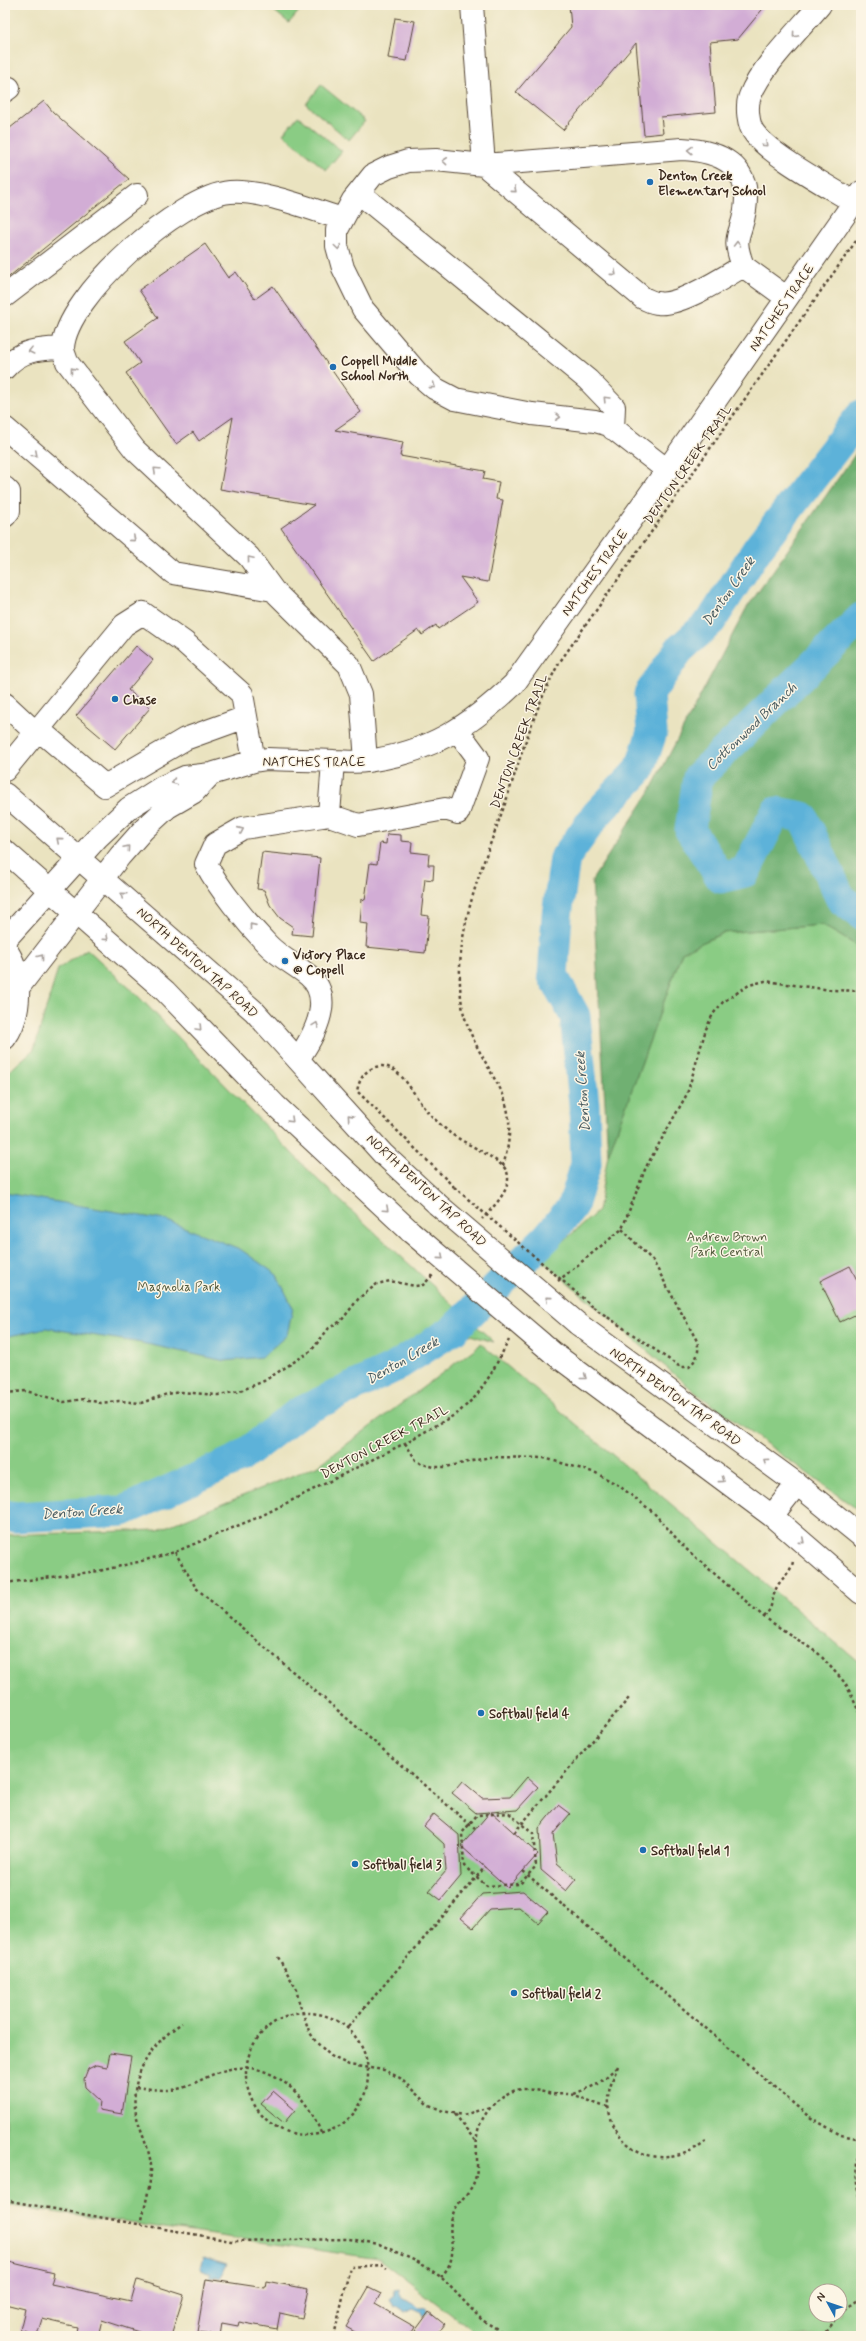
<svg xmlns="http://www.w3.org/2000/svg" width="866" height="2341" font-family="Mynerve,sans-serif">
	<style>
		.green { fill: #8acc84; stroke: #627b51; fill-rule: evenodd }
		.forest { fill: #6fb072; stroke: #556d48 }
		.water { fill: #5db2d9; stroke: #4c6e7c }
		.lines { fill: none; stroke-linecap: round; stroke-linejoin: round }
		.river { stroke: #5db2d9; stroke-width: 31 }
		.building { fill: #d2add5 }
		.minor-casing { stroke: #554636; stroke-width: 24 }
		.major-casing { stroke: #554636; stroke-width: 24 }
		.path { stroke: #554636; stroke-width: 2.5; stroke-dasharray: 3 3; stroke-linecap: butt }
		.minor { stroke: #fff; stroke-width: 22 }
		.major { stroke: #fff; stroke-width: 22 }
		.major-bridge-casing { stroke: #554636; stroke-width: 24; stroke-linecap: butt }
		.path-bridge { stroke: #554636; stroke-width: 2.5; stroke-dasharray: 3 3; stroke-linecap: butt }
		.major-bridge { stroke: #fff; stroke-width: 22 }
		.oneway { stroke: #a79f9a }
		.poi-dot { fill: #1f6fb2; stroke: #fcf5e5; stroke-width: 1.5 }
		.labels { text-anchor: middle; stroke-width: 3; stroke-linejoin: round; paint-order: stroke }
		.poi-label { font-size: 13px; font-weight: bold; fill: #3b2a1e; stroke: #fcf5e5; text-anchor: start }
		.street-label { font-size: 13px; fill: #3b2a1e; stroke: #fcf5e5 }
		.park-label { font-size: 13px; fill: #535b3d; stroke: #fcf5e5 }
		.water-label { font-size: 14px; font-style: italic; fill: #475a5f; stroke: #fcf5e5 }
	</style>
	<rect width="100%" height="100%" fill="#fcf5e5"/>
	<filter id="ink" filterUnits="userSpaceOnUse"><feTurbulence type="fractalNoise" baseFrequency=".025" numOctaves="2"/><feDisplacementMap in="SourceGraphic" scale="8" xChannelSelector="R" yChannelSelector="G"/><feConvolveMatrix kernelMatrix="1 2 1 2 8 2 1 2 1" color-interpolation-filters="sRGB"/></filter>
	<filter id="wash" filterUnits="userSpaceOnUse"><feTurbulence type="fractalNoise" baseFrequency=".012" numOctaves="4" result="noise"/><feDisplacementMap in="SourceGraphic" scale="16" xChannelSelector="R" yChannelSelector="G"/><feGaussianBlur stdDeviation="0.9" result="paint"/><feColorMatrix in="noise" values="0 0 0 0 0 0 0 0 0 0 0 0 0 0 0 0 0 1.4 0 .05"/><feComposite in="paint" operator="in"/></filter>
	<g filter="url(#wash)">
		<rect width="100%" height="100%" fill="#eae3c0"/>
		<path class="green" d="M267,5H304L289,23Z
			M321,85L365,121L349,140L306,104Z
			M298,116L342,151L326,170L283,134Z
			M822,925L861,948V1512L696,1393L542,1260L598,1211L608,1155L682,952L723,933Z
			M87,949L138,996L319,1181L494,1342L453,1330L395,1367L298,1413L240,1458L123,1511L15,1517L5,1515V1075L34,1049L58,969Z
			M481,1344L861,1664V2336H479L379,2259L5,2205V1535L158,1530L319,1465ZM816,2291H840V2315H816Z"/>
		<path class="forest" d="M861,446V948L822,925L723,933L682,952L608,1155L592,880L649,793L746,609Z"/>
		<path class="water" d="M5,1193L165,1220L240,1249L277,1275L293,1308L287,1335L262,1357L225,1361L142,1343L46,1328L5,1337Z
			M203,2258L227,2265L219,2278L217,2276L209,2277L211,2274L200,2268Z
			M398,2289C399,2299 405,2298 412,2302C415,2303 418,2307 421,2308L426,2307L427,2313L423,2317L420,2311L413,2308L406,2312L397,2306L394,2307L390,2299L395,2295L394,2290Z"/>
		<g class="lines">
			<path class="river" d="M861,618L698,777L690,830L721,878L745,872L776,812L803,817L841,899L861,914
				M5,1515L15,1517L123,1511L240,1458L298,1413L395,1367L453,1330L548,1236L573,1206L586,1164L584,1104L575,1016L553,976L557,915L565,858L596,815L640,769L652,732L649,694L679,650L711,621L758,548L861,415"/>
		</g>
		<g id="blocks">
			<path class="building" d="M569,5H766L738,39L710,42L716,112L661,117L663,133L644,135L636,43L563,130L516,92L571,27Z
				M395,18L415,21L407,61L388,58Z
				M44,101L53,112L129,179L5,280V132Z
				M205,244L228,278L236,272L255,299L273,286L361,412L335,430L403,442L400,456L485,471L483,479L499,482L496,499L503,500L488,582L460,577L478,602L438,629L436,625L422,635L418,630L374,661L281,528L314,505L220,489L233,417L199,441L193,432L176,444L126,373L140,363L125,341L158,318L139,290Z
				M136,646L153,660L128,690L150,708L115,749L76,716Z
				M387,834L401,835V841L412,842L411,852L429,854L428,865H434L433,880L425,879L421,915L429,916L425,953L366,947L368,924L360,923L362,899L365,900L370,863L377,864L380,843L386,844Z
				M262,852L320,858L312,936L292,934L293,927L280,918L270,905L264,890L257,889Z
				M850,1266L861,1288V1312L840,1322L820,1281Z
				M527,1777L538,1787L517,1810L491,1812L538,1854L508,1888L461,1846L490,1812L476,1813L452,1793L462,1781L482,1798L510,1797Z
				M558,1805L570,1814L553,1834L557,1863L576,1879L566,1891L541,1870L539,1828Z
				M434,1814L459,1835L461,1876L441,1900L429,1891L446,1871L444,1844L424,1826Z
				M523,1891L548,1912L538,1923L519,1907L490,1909L473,1928L461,1918L482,1894Z
				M110,2053L131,2056L122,2114L99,2110L100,2101L85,2087L84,2079L88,2069L96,2065L107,2067Z
				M273,2091L295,2110L284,2123L261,2104Z
				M5,2261L54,2273L51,2284L131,2301L137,2280L184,2295L171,2336H151L102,2320L98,2336H75L77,2327L42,2319L37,2335L20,2330L25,2309L5,2304Z
				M206,2279L265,2288L266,2281L308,2289L302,2318L280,2313L277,2329L239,2322L238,2326L222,2323L220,2336L197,2333Z
				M369,2287L381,2293L375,2304L415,2327L410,2336H362L346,2327Z
				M429,2312L444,2324L435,2336H423L415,2331Z"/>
		</g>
	</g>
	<g filter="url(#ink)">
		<use href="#blocks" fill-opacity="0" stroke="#554636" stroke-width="1"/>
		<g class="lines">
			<g class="minor-casing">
				<path id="minor" d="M472,5L484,165L643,298C648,300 653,303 658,303C678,307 725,277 743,266C731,234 741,238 745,210C752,165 720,151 682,149L484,165L436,160L408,161L389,167L373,175L353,200L337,230V246L343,268L363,309L419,375L434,388L455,399L532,414L595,421L609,425L667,470
					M820,5C799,30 761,67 750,96C746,106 748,126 755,134C773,157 828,186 855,203
					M5,91L9,88
					M359,193L588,380L614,407L613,429
					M342,219C313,210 260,189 230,192C180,196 66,296 63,348C63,352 66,358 67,362L135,450L249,557L273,590L349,665L361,694L366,761
					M743,266L787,298
					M5,296L137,195
					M5,368C21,349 40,349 63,348
					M5,428L173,573L273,590
					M5,488L9,492V511L5,516
					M5,704L36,733
					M38,729L105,786L185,739L246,717
					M5,770L124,625L143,613L184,642L242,694L254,761
					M329,815L333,761
					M5,940L98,837L129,808L162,787L185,777L211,774L254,761L267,759C289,760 311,760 334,761C344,761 356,763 367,761C429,753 470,726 514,684L667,470L861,192
					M5,948C23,972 22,1015 5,1038
					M18,988L120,856L143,830L168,807L194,792L211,774
					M298,1059C314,1036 336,998 308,975C294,964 278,956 267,944C246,922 219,889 206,864L215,844L243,828L329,815L358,825L445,809L458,813L478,758L458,731"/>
			</g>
			<g class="major-casing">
				<path id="major" d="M5,794L254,1011L383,1154L437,1204
					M5,851L165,991L275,1105L411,1232
					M578,1324L797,1484L861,1536
					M553,1353L772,1516L861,1593
					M772,1516L797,1484"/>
			</g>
			<path class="path" d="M503,1166C509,1146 512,1125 506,1104C504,1093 497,1084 492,1074C480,1052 466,1030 462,1005C451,933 484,864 507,798C522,752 536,705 559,663L861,234
				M454,1187L357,1091C359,1081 363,1073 371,1069C397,1055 413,1095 426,1110C433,1118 442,1126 450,1133C463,1143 502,1159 507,1172C513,1189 492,1208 482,1219
				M558,1281L622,1229L646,1167L687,1094L706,1029L713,1014L723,1002L749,985L765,981L831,990L861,991
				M593,1307L677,1365L682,1367H689C697,1359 700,1352 697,1341L653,1261L622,1229
				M5,1393L26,1391L64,1402L84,1399L101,1403L119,1401L141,1403L167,1394L182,1392L218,1395L240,1391L264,1381L311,1351L329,1328L341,1321L359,1298L377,1284L390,1281L415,1286L423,1285L433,1275
				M405,1443L416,1460L422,1464L434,1467H446L490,1457L544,1458L596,1473L618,1485L653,1512L685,1548L764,1617L819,1654L846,1684L861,1716
				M175,1552L196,1588L475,1829
				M5,1583L99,1571L138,1562L175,1552L261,1516L405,1443L458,1413L476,1396L491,1374L509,1340
				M764,1617C774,1607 771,1597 778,1585C783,1577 792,1571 793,1561
				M509,1813L533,1834L536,1866L520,1884L487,1886L464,1866L462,1833L477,1815Z
				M514,1833L629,1698
				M523,1871L808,2116L841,2135L861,2139
				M278,1957L297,1990L298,1999L309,2031L316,2042L331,2056L349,2065L384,2070L400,2078L427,2104L443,2111L463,2115L491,2107
				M246 2074a61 61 0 1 1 122 0a61 61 0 1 1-122 0Z
				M348,2027L485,1867
				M618,2066C614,2076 609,2087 608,2098C607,2108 611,2120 615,2128C635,2163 678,2166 706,2140
				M136,2087C151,2089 168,2092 182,2088C198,2083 213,2072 230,2069C273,2060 308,2097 321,2133
				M574,2094L598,2084L617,2067
				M455,2114L476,2142
				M861,2140C856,2162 854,2180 861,2203
				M5,2200L231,2241L349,2239L379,2244L420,2263L441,2277L482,2320L509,2336
				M141,2225C144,2208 152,2181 151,2165C149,2149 143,2136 138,2121C125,2081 150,2044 182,2023
				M441,2277C463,2252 444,2239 453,2214C457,2202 470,2193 474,2182C481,2164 473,2145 479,2127C485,2110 503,2090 523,2089C533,2089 543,2092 553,2094C560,2095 567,2093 574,2095C586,2098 595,2105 608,2107
				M840,2313L861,2298
				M334,2336L350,2267L382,2265L387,2269
				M822,2336L838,2315"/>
			<use href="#minor" class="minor"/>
			<use href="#major" class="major"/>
			<g class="major-bridge-casing">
				<path id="major-bridge" d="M437,1204L578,1324
					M411,1232L553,1353"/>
			</g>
			<path class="path-bridge" d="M454,1187L593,1307"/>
			<use href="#major-bridge" class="major-bridge"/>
		</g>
		<defs><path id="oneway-chevron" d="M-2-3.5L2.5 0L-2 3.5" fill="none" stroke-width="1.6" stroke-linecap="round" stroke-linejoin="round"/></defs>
		<g class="oneway">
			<use href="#oneway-chevron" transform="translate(795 35) rotate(130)"/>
			<use href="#oneway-chevron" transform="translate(765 144) rotate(43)"/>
			<use href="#oneway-chevron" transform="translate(690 150) rotate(-178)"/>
			<use href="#oneway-chevron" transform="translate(445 161) rotate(-174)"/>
			<use href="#oneway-chevron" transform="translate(514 190) rotate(40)"/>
			<use href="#oneway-chevron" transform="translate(737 244) rotate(-90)"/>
			<use href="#oneway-chevron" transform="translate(338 247) rotate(82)"/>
			<use href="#oneway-chevron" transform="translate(614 273) rotate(40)"/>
			<use href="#oneway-chevron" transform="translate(31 351) rotate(166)"/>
			<use href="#oneway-chevron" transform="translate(73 370) rotate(-128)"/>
			<use href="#oneway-chevron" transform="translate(433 386) rotate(36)"/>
			<use href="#oneway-chevron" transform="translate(606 399) rotate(-134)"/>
			<use href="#oneway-chevron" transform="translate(558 417) rotate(6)"/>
			<use href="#oneway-chevron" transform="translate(35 454) rotate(41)"/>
			<use href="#oneway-chevron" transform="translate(156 470) rotate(-137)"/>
			<use href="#oneway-chevron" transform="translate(133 539) rotate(41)"/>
			<use href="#oneway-chevron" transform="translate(250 559) rotate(-130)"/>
			<use href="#oneway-chevron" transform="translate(174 782) rotate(157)"/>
			<use href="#oneway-chevron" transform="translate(241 830) rotate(-24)"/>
			<use href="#oneway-chevron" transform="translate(59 840) rotate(-140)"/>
			<use href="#oneway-chevron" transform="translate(127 848) rotate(-49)"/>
			<use href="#oneway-chevron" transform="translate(123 895) rotate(-139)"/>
			<use href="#oneway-chevron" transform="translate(252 926) rotate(-129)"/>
			<use href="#oneway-chevron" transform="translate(106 938) rotate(42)"/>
			<use href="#oneway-chevron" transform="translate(41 957) rotate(-52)"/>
			<use href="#oneway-chevron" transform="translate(316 1025) rotate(-70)"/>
			<use href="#oneway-chevron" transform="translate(199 1028) rotate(47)"/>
			<use href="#oneway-chevron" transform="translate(350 1117) rotate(-132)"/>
			<use href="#oneway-chevron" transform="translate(291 1120) rotate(44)"/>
			<use href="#oneway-chevron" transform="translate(386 1209) rotate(42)"/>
			<use href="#oneway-chevron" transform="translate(441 1257) rotate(41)"/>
			<use href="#oneway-chevron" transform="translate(548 1299) rotate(-139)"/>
			<use href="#oneway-chevron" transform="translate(584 1377) rotate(38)"/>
			<use href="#oneway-chevron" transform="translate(766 1461) rotate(-144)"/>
			<use href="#oneway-chevron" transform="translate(722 1480) rotate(36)"/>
			<use href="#oneway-chevron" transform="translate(802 1541) rotate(40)"/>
		</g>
	</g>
	<g class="poi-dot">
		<circle cx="650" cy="182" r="4"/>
		<circle cx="333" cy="367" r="4"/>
		<circle cx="115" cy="699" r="4"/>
		<circle cx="285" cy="961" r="4"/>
		<circle cx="481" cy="1713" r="4"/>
		<circle cx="643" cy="1850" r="4"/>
		<circle cx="355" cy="1864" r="4"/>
		<circle cx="514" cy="1993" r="4"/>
	</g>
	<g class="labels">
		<g class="poi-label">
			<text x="658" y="180">Denton Creek<tspan x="658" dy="15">Elementary School</tspan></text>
			<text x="341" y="365">Coppell Middle<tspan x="341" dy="15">School North</tspan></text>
			<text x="123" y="704">Chase</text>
			<text x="293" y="959">Victory Place<tspan x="293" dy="15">@ Coppell</tspan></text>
			<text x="489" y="1718">Softball field 4</text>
			<text x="651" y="1855">Softball field 1</text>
			<text x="363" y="1869">Softball field 3</text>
			<text x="522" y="1998">Softball field 2</text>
		</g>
		<g class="street-label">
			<text transform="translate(781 307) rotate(-55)" y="5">NATCHES TRACE</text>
			<text transform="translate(687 464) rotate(-55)" y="5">DENTON CREEK TRAIL</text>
			<text transform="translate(594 572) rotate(-54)" y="5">NATCHES TRACE</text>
			<text transform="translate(518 741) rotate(-70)" y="5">DENTON CREEK TRAIL</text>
			<text x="314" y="766">NATCHES TRACE</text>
			<text transform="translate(198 962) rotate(42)" y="5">NORTH DENTON TAP ROAD</text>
			<text transform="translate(427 1190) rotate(43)" y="5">NORTH DENTON TAP ROAD</text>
			<text transform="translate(676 1396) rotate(36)" y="5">NORTH DENTON TAP ROAD</text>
			<text transform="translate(384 1441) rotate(-28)" y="5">DENTON CREEK TRAIL</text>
		</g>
		<g class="park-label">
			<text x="727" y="1241">Andrew Brown<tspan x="727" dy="15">Park Central</tspan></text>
			<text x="179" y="1291">Magnolia Park</text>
		</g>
		<g class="water-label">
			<text transform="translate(728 591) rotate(-55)" y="5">Denton Creek</text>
			<text transform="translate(751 726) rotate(-44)" y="5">Cottonwood Branch</text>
			<text transform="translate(582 1092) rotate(-94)" y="5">Denton Creek</text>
			<text transform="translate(402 1360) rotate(-30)" y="5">Denton Creek</text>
			<text transform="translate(82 1511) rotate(-4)" y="5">Denton Creek</text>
		</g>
	</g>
	<rect width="866" height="2341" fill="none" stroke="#fcf5e5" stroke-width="20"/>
	<g transform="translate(828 2303) rotate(310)"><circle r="19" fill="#fcf5e5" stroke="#afa495"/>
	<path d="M0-3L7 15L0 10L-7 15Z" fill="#1f6fb2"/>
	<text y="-6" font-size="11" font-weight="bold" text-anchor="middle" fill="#3b2a1e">N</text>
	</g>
</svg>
